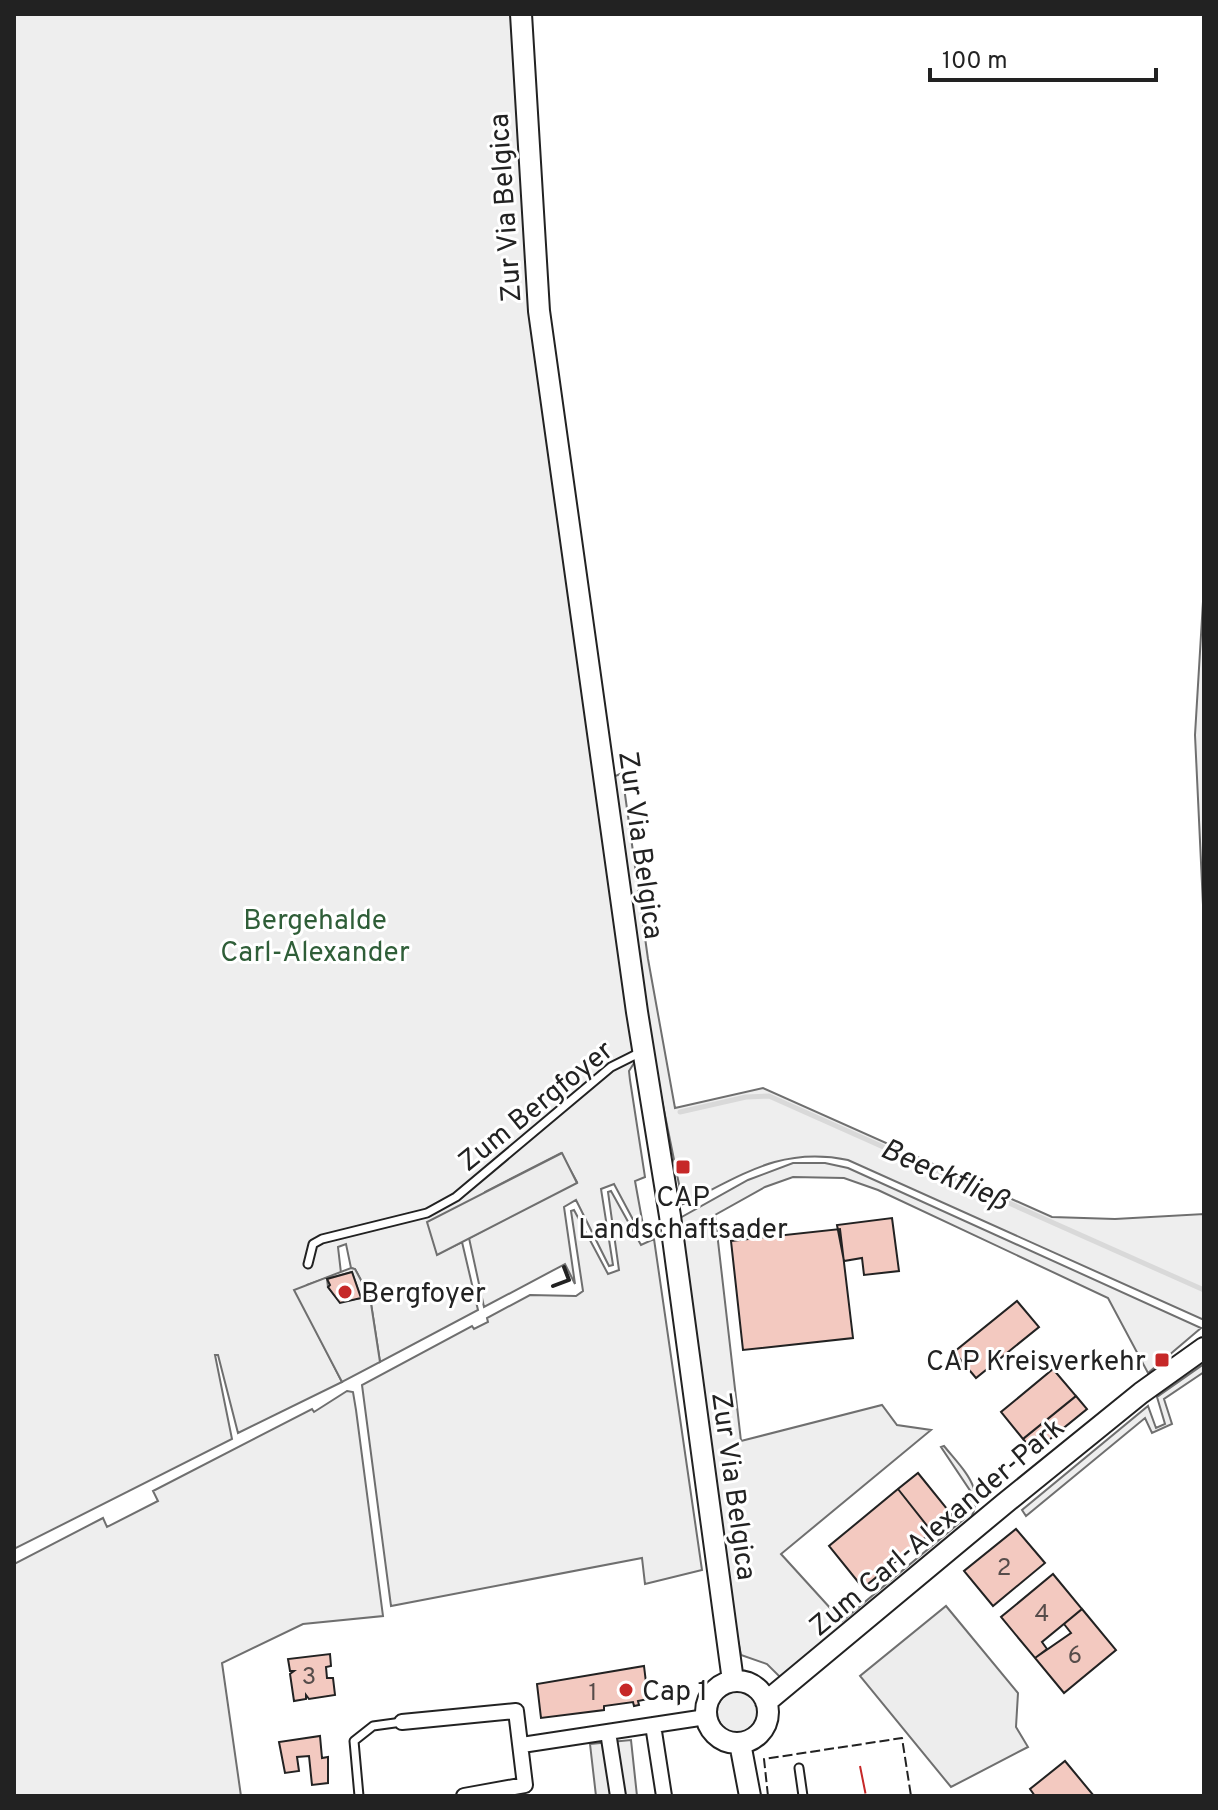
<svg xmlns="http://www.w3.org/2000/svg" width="1218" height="1810" font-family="Overpass,sans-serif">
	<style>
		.green { fill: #eee; stroke: #6f6f6f; stroke-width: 2 }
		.parking { fill: #ededed; stroke: #6f6f6f; stroke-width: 2; fill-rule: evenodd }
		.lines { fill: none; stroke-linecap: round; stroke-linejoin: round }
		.stream { stroke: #d9d9d9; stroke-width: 5 }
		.building { fill: #f3c9c0; stroke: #222; stroke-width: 2 }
		.lane-casing { stroke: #222; stroke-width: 11 }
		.street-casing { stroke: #222; stroke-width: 18 }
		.secondary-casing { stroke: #222; stroke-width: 24 }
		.lane { stroke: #fff; stroke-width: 7 }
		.street { stroke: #fff; stroke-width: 14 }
		.secondary { stroke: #fff; stroke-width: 20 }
		.fence { stroke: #222; stroke-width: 2; stroke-dasharray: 10 4; stroke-linecap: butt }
		.wall { stroke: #222; stroke-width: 4 }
		.power { stroke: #c62828; stroke-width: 2; stroke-dasharray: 28 6 4 6; stroke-linecap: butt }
		.poi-dot { fill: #c62828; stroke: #fff; stroke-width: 3 }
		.labels { text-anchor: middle; stroke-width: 6; stroke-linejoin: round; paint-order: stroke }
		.number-label { font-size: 24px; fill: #564c4a }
		.street-label { font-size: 28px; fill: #222; stroke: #fff }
		.park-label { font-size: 28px; fill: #2f5e38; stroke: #fff }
		.poi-label { font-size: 28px; fill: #222; stroke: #fff; text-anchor: start }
		.water-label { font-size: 30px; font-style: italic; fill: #222; stroke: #fff }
	</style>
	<rect width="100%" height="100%" fill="#fff"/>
	<path class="green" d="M14,14H515L636,1060L629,1071L630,1080L645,1177L635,1181L643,1225L637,1227L614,1184L601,1189L613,1265L609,1266L576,1200L564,1207L575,1284L565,1264L484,1307L469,1238L577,1182L561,1153L485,1192L437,1254L462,1242L478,1310L380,1362L370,1297L355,1269L351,1268L346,1244L338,1247L341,1273L307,1285L316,1331L342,1382L238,1433L218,1355H215L232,1439L14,1549Z
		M1204,585V926L1195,735Z
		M622,773L648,959L675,1108L763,1088L1052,1217L1115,1219L1204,1214V1320L848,1160C780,1146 741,1176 683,1204L656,1071L611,778Z
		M793,1163H825L848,1168L1201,1328L1148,1373L1108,1298L878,1190L844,1178L793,1177L765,1187L715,1215L741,1441L882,1405L897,1425L931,1430L781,1554L842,1621L964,1519L973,1495L941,1447L944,1446C965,1472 989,1492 967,1525L780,1677L767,1664L741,1655L728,1591L680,1218L748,1180Z
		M611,1191L641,1245L654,1239L702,1570L645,1584L642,1558L391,1606L362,1385L472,1326L474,1329L488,1322L487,1318L530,1295L576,1296L583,1291L571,1211L574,1210L608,1274L619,1270L608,1192Z
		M1204,1364V1372L1164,1399L1172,1424L1152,1433L1145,1418L1026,1516L1022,1510L1148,1406L1156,1428L1165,1424L1157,1397Z
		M347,1391L353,1392L356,1410L383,1616L303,1624L222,1663L241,1796H14V1564L103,1518L107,1527L158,1501L153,1491L312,1409L314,1412Z
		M717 1712a22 22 0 1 1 44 0a22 22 0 1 1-44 0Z"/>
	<path class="parking" d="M562,1153L577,1183L437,1255L427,1222Z
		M351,1268L355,1269L370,1297L380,1362L342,1382L294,1290ZM352,1272L361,1298L340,1302L328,1287L327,1279Z
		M946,1606L1018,1693L1016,1727L1028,1747L951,1787L860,1676Z
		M631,1740L637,1796H596L590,1744Z"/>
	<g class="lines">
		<path class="stream" d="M680,1112L746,1097L769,1096L1204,1290"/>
	</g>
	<path class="building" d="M892,1218L899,1271L864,1275L862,1258L844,1261L837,1225Z
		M840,1229L853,1338L743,1350L731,1241Z
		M352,1272L361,1298L340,1303L328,1287L330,1285L327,1279Z
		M1017,1301L1039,1327L976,1378L954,1352Z
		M1053,1369L1076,1396L1023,1439L1001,1412Z
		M1076,1396L1087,1409L1034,1452L1023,1439Z
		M918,1473L952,1515L932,1532L898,1489Z
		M898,1489L932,1532L863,1588L829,1546Z
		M1016,1529L1045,1563L993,1606L964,1571Z
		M1053,1574L1082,1609L1042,1642L1047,1649L1035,1658L1001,1617Z
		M1082,1609L1116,1650L1064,1693L1035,1658L1071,1633L1064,1624Z
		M330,1654L331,1666L326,1667L327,1678H333L335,1695L309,1699L306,1695V1699L294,1701L290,1674L294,1671H290L288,1659Z
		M644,1666L648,1699L638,1701L639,1705L634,1706L633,1702L604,1706V1710L541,1718L537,1684Z
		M320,1736L322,1758L328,1757V1783L312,1785L309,1756L297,1757L299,1771L285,1773L279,1742Z
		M1065,1761L1094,1796H1035L1030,1789Z"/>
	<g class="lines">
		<g class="lane-casing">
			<path id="lane" d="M308,1264L313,1244L322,1239L427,1213L456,1197L611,1067L641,1052
				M799,1768L803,1796
				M359,1796L354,1741L373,1726L402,1722"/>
		</g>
		<g class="street-casing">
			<path id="street" d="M402,1722L516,1711L525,1785L464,1796
				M653,1725L664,1796
				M608,1732L618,1796
				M522,1745L706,1717"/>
		</g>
		<g class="secondary-casing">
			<path id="secondary" d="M521,14L539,311L637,1012L670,1216L733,1681
				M706 1712a31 31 0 1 1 62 0a31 31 0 1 1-62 0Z
				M766,1702L1004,1504L1141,1393L1204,1348
				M740,1743L750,1796"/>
		</g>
		<use href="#lane" class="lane"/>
		<use href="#street" class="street"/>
		<use href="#secondary" class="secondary"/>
		<path class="fence" d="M768,1796L764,1759L902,1738L911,1796"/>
		<path class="wall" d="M553,1286L569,1280L564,1267"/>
		<path class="power" d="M860,1766L866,1796
			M837,1796H854"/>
	</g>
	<g class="poi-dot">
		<rect x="675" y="1159" width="16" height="16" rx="4"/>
		<circle cx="345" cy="1292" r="8"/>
		<rect x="1154" y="1352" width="16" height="16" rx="4"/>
		<circle cx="626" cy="1690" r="8"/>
	</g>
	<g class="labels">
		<g class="number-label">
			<text x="1004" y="1575">2</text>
			<text x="1042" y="1621">4</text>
			<text x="1075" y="1663">6</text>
			<text x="309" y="1684">3</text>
			<text x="593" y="1700">1</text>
		</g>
		<g class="street-label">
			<text transform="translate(504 208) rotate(-94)" y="10">Zur Via Belgica</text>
			<text transform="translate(642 845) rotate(82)" y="10">Zur Via Belgica</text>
			<text transform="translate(535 1105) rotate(-39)" y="10">Zum Bergfoyer</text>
			<text transform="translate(735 1486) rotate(82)" y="10">Zur Via Belgica</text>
			<text transform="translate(936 1526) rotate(-40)" y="10">Zum Carl-Alexander-Park</text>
		</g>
		<g class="park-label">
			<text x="315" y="929">Bergehalde<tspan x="315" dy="32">Carl-Alexander</tspan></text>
		</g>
		<g class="poi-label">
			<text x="683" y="1206" text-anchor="middle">CAP<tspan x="683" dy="32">Landschaftsader</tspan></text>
			<text x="361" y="1302">Bergfoyer</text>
			<text x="1146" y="1370" text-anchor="end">CAP Kreisverkehr</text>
			<text x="642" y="1700">Cap 1</text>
		</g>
		<g class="water-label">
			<text transform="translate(945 1174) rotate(24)" y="10">Beeckfließ</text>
		</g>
	</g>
	<rect width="1218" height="1810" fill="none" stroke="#222222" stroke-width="32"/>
	<path d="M930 68v12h226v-12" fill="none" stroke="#222222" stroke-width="4"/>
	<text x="942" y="68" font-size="24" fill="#222222" stroke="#ffffff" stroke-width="6" paint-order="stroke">100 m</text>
</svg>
